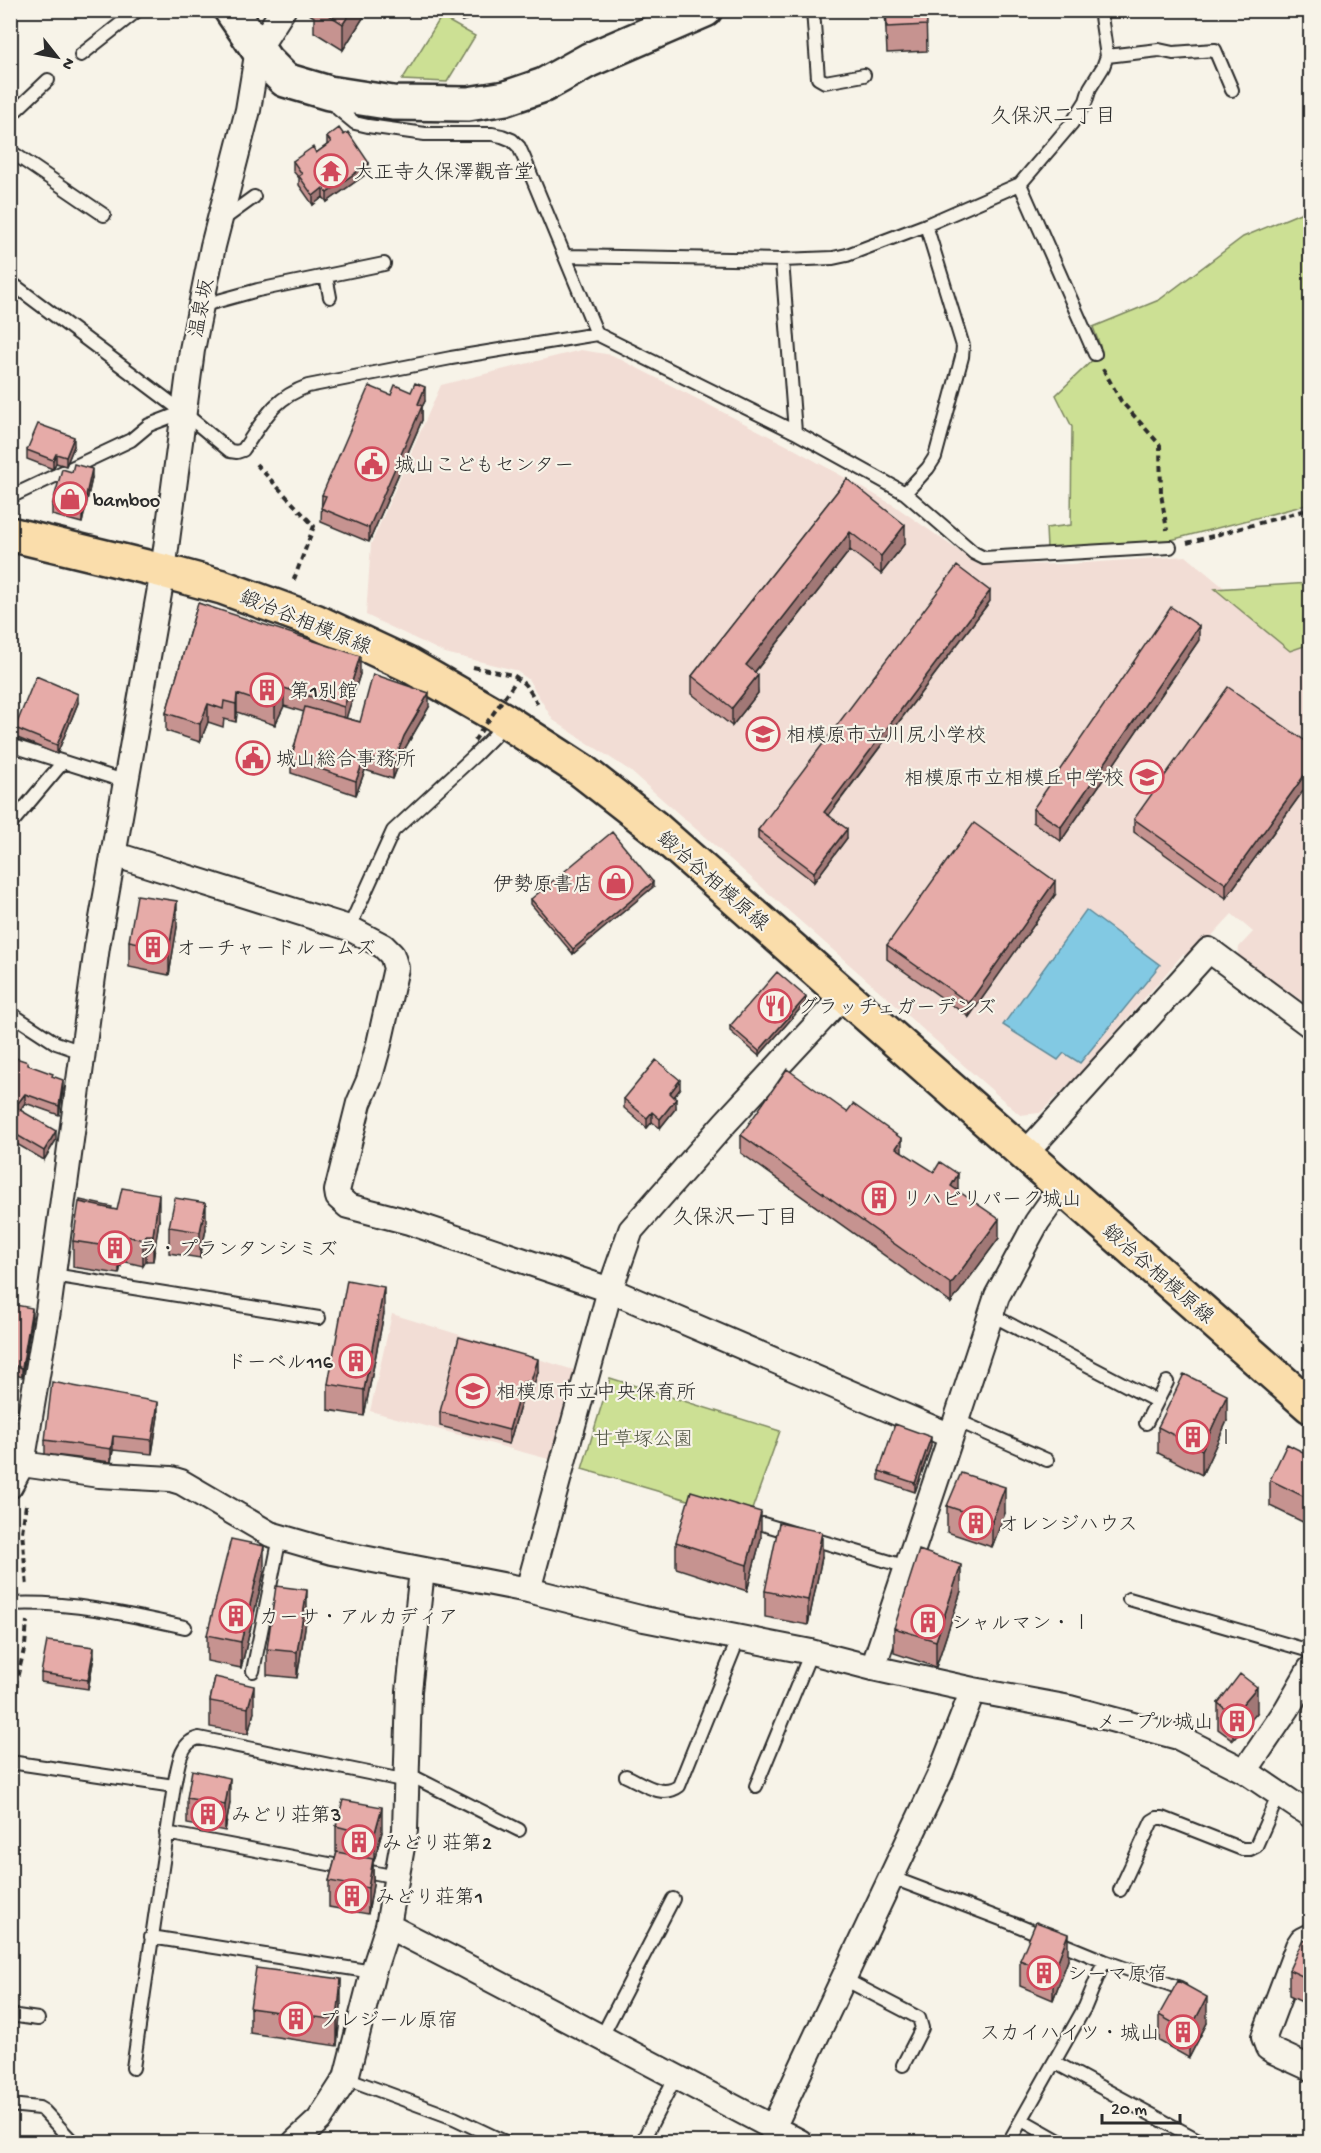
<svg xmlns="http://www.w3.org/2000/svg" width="1321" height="2153" font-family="'Gochi Hand','Klee One',sans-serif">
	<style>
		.built { fill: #f2ddd5 }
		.green { fill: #cce094; stroke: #7c8660; stroke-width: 1.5 }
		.water { fill: #82c9e3; stroke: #5f8a99; stroke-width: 1.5 }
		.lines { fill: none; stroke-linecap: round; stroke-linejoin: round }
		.lane-casing { stroke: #2b2b2b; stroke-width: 16 }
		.street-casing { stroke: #2b2b2b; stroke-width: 28 }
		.secondary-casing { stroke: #2b2b2b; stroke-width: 38 }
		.primary-casing { stroke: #2b2b2b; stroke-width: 38 }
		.path { stroke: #2b2b2b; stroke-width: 4; stroke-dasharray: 6 4.5; stroke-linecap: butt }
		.lane { stroke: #f7f3e8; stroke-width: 12 }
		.street { stroke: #f7f3e8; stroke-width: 24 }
		.secondary { stroke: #f7f3e8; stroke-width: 33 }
		.primary { stroke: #faddab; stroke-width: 33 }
		.path-bridge { stroke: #2b2b2b; stroke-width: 4; stroke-dasharray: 6 4.5; stroke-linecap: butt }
		.wall { fill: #c69390; stroke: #2b2b2b; stroke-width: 1.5 }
		.shaded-wall { fill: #a17876; stroke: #2b2b2b; stroke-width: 1.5 }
		.building { fill: #e6aba8; stroke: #2b2b2b; stroke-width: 1.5 }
		.labels { text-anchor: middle; stroke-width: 4.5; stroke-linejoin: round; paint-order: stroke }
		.poi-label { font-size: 20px; fill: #2b2b2b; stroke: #f7f3e8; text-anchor: start }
		.street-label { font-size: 20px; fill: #2b2b2b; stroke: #f7f3e8 }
		.park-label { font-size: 20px; fill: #535845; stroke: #f7f3e8 }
		.neighbourhood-label { font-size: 21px; fill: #2b2b2b; stroke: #f7f3e8 }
	</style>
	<rect width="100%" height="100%" fill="#f7f3e8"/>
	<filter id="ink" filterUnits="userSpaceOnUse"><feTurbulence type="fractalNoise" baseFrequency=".0167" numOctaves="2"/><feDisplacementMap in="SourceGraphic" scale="12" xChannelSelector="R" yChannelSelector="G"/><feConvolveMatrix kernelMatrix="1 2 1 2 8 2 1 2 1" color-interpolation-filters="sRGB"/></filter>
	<g filter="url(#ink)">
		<path class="built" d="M581,350L612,355L794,449L895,506L979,565L1070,564L1186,556L1271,627L1310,621V1006L1238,958L1239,947L1253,932L1232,914L1190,959L1183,954L1081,1072L1040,1113L1020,1115L629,770L553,720L528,679L515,670L445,653L366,615L371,544L441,385Z
			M392,1314L577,1371L552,1460L370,1411Z"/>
		<path class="green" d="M441,17L475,36L447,82L402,80Z
			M1310,209V504L1163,542L1047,548L1046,528L1071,525L1072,427L1056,395L1102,351L1093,327L1159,300L1243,237Z
			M1310,583V644L1290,651L1215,589Z
			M610,1378L780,1431L749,1518L582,1469Z"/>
		<path class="water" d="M1086,910L1160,965L1080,1063L1064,1053L1058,1060L1003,1025Z"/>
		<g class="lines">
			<g class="lane-casing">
				<path id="lane" d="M813,10L818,78L825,82L864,75
					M81,55L138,10
					M1107,56L1159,50L1173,53L1215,50L1232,90
					M332,101L338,109L355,123L368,126L425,134H492L502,136L512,140L519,147L524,158L597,334
					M10,116L48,80
					M10,151L104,215
					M1020,184L1095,354
					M221,221L254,197
					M566,256L782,260L833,258L847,255L926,225L1020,184L1072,123L1086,101L1090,88L1103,67L1107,56L1100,10
					M782,260L795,432
					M326,276L330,297
					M10,282L183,412L230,451L237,452L243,450C264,420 272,399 308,386L451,358L597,334L795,432L905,493L974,553L984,558L1170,547
					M200,306L258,290L384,264
					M905,493L928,468L935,457L962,357L963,346L926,225
					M10,497L131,440L149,425L183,412
					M10,745L127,782
					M10,825L63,762
					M349,928L393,831L474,756L494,736L503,721
					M10,1013L56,1043L82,1052
					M53,1275L319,1318
					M990,1314L1156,1401
					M956,1420L1047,1460
					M1146,1423L1167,1382
					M763,1524L907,1567
					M1129,1599L1310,1651
					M10,1604C70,1601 127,1614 185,1627
					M253,1671L280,1537
					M10,1762L174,1786
					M408,1774L519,1830
					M626,1776C642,1783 662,1799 679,1786L739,1637
					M756,1786L811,1652
					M166,1833L397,1877
					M893,1878L1014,1924L1104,1961L1085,2007L1009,2142
					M1120,1890L1152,1821L1157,1818H1163L1242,1849H1250L1256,1846L1279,1794
					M151,1937L373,1972
					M1104,1961L1180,1988
					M844,1979L919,2018L922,2028L903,2065
					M10,2015L38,2019
					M601,2038L673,1899
					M1054,2062L1202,2142
					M133,2068L174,1786C178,1768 179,1742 199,1738L407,1781
					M346,2078L454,2118L505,2142
					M10,2105L39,2108L44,2111L73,2142
					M1022,2120L1061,2142
					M642,2142L676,2076
					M765,2142L773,2128"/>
			</g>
			<g class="street-casing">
				<path id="street" d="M113,854L349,928L383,946L392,955L396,968L379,1044L369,1080L359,1103L337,1191L338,1197L348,1206L409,1222L610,1290L951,1436L873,1668
					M1024,1155L1209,950L1310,1025
					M951,1436L997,1296L1037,1222L1061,1188
					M22,1464L99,1475L171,1479L181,1482L270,1534L332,1552L528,1590L644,1619L811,1652L873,1668L973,1690L1070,1708L1178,1737L1245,1771L1310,1815
					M10,1486L22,1464L48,1311L97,947L163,571L192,350L213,246L248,110L258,49L283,10
					M528,1590L610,1290L631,1230L725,1123L845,994
					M1245,1771L1287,1709L1310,1669
					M388,1926L456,1961L800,2142
					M1310,1936L1302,1940L1298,1946L1264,2037L1268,2048L1273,2051L1310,2068
					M773,2128L941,1772L973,1690
					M295,2142L319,2120L346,2078L373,1972L388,1926L405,1830L409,1691L422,1570"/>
			</g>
			<g class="secondary-casing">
				<path id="secondary" d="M231,10L266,61L285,80L329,93L393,103L468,104L506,98L544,85L589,60L705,10"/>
			</g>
			<g class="primary-casing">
				<path id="primary" d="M10,534L163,571L222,587L315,621L407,664L504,720L581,770L654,827L1310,1406"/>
			</g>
			<path class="path" d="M1103,369L1121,401L1160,445L1161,494L1167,530
				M256,464L314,526L293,582
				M1187,543L1310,509
				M473,667L513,675C527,684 531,692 539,707
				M26,1505L22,1532L27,1587
				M10,1706L25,1646L27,1621"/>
			<use href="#lane" class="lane"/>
			<use href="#street" class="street"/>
			<use href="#secondary" class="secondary"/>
			<use href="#primary" class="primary"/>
			<path class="path-bridge" d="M474,741L518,678"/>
		</g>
		<path class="wall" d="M303,10H368L343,50L314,32V17Z
			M445,10H479L475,17L462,21Z
			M885,10H926L927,51L887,53Z
			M327,137L369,172L327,202L323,197L313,205L299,185V178L293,171V161L316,153L327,145Z
			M391,395L425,401L422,407V420L369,542L321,522L322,495Z
			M74,446L66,466L56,463L53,469L27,459V450Z
			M92,478L82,523L52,515V506Z
			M847,479L905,543L881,574L850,550L755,672L758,693L732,726L692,694V676Z
			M990,601L829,815L847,838L814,882L758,839V830Z
			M198,603L360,674L346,718L360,722L429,707L404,750L393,779L365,770L356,795L291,773V759L304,712L284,706L275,725L237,712L236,722L224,719L223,727L208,722L200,742L166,731V713Z
			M1199,640L1061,841L1033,822V809Z
			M78,703L57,754L15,737V728Z
			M1311,745V780L1226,898L1134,832V819Z
			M653,887L573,954L531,904V899Z
			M1055,895L969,1017L887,959V945Z
			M177,927L169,975L129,967V941Z
			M806,1002L759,1056L730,1031V1026Z
			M10,1056L53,1077L63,1089L59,1115L25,1103L20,1110L56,1140L44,1160L10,1140Z
			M680,1089L674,1097L676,1108L660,1128L652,1122L647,1128L624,1108V1099Z
			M741,1135L902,1152L958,1191L999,1238L951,1303L741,1153Z
			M159,1220L153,1261H146L143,1266L122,1261L119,1274L73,1267V1241Z
			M169,1227L206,1229L200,1258L169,1253Z
			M10,1304L32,1317L22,1377L10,1373Z
			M384,1313L364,1416L328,1410V1384Z
			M538,1372L531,1395L523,1396L509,1444L440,1426V1412Z
			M158,1416L152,1454L113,1450L111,1462L45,1454V1440Z
			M1227,1421L1202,1475L1158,1453V1427Z
			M931,1446L915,1492L879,1480V1471Z
			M1311,1456V1526L1270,1506V1480Z
			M947,1506L1005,1513L992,1547L947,1532Z
			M761,1538L747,1591L676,1568V1542Z
			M822,1557L808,1625L765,1617V1591Z
			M264,1572L241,1668L207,1661V1635Z
			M961,1591L936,1667L894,1653V1628Z
			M307,1615L297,1678L267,1675V1649Z
			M94,1657L88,1689L41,1682V1673Z
			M215,1677L254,1712L248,1734L210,1727V1701Z
			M1218,1703L1257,1713L1233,1740L1218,1729Z
			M187,1798L230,1803L225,1831L187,1824Z
			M336,1826L382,1832L374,1861H373V1885L368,1914L329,1907V1881L337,1852H336Z
			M1311,1942V2006L1289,1996V1970Z
			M1020,1960H1068L1053,2000L1020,1986Z
			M341,2005L337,2046L250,2033V2008Z
			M1159,2015L1207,2023L1189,2058L1159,2041Z"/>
		<path class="shaded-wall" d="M352,10H368L343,50V24Z
			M462,10H479L475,17L462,21Z
			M369,163V172L327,202V193Z
			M323,188V197L313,205V196Z
			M425,387V401L422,407V420L369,542V528L418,404Z
			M74,437V446L66,466V457Z
			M56,454V463L53,469V460Z
			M92,469V478L82,523V513Z
			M905,525V543L881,574V556Z
			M850,532V550L746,683V665Z
			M990,591V601L824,821V812Z
			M1199,626V640L1061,841V827Z
			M360,656V674L344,725V707Z
			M758,675V693L732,726V708Z
			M284,688V706L275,725V707Z
			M429,693V707L404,750L393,779V765L404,736Z
			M78,694V703L57,754V745Z
			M237,694V712L236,722V704Z
			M208,704V722L200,742V724Z
			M365,756V770L356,795V781Z
			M1311,766V780L1226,898V884Z
			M847,829V838L814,882V872Z
			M1055,881V895L969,1017V1003Z
			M653,882V887L573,954V949Z
			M177,901V927L169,975V949Z
			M806,997V1002L759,1056V1051Z
			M63,1080V1089L59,1115V1106Z
			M680,1080V1089L670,1102V1093Z
			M25,1094V1103L18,1113V1103Z
			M676,1099V1108L660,1128V1119Z
			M652,1112V1122L647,1128V1118Z
			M56,1131V1140L44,1160V1151Z
			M902,1139V1157L896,1148Z
			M958,1174V1192L951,1186Z
			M159,1194V1220L153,1261V1235Z
			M206,1203V1229L200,1258V1232Z
			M999,1219V1238L951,1303V1284Z
			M122,1235V1261L119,1274V1248Z
			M146,1235V1261L143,1266V1240Z
			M384,1287V1313L364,1416V1390Z
			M32,1308V1317L22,1377V1368Z
			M538,1359V1372L531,1395V1381Z
			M523,1382V1396L509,1444V1430Z
			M1227,1395V1421L1202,1475V1450Z
			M158,1402V1416L152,1454V1440Z
			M113,1436V1450L111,1462V1449Z
			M931,1437V1446L915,1492V1483Z
			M1005,1487V1513L992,1547V1521Z
			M761,1512V1538L747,1591V1565Z
			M822,1532V1557L808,1625V1600Z
			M264,1546V1572L241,1668V1642Z
			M961,1565V1591L936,1667V1641Z
			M307,1590V1615L297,1678V1652Z
			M94,1647V1657L88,1689V1680Z
			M254,1686V1712L248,1734V1708Z
			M1257,1687V1713L1233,1740V1715Z
			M230,1778V1803L225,1831V1805Z
			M382,1807V1832L374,1861V1836Z
			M373,1859V1885L368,1914V1888Z
			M1068,1934V1960L1053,2000V1974Z
			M341,1979V2005L337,2046V2020Z
			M1207,1997V2023L1189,2058V2032Z"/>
		<path class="building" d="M321,10H352L343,24Z
			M886,10H926L927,25L887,27Z
			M339,128L344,135L348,132L369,163L327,193L323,188L313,196L299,176L302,174L293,161L313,147L316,153L331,142L327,137Z
			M415,383L425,387L418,404L422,406L369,528L321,508L326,496L322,495L369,386L391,395L395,385L411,392Z
			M38,424L74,437L66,457L56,454L53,460L27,450Z
			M74,464L92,469L82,513L52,506L62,469L72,472Z
			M847,479L905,525L881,556L850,532L746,665L758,675L732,708L692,676Z
			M957,566L990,591L824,812L847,829L814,872L758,830Z
			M198,603L360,656L344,707L284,688L275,707L237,694L236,704L224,701L223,709L208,704L200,724L166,713Z
			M1171,607L1199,626L1061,827L1033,809Z
			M373,674L429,693L404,736L393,765L365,756L356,781L291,759L305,707L360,722Z
			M36,676L78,694L57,745L15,728Z
			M1228,687L1311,745V766L1226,884L1134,819Z
			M974,823L1055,881L969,1003L887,945Z
			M612,832L653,882L573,949L531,899Z
			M137,895L177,901L169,949L129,941Z
			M777,972L806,997L759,1051L730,1026Z
			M10,1056L28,1062V1065L53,1074L52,1076L63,1080L59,1106L25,1094L18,1103L10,1099Z
			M656,1060L680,1080L670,1093L676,1099L660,1119L652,1112L647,1118L624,1099Z
			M787,1069L847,1112L853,1104L902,1139L896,1148L934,1172L940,1162L958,1174L951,1186L999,1219L951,1284L741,1135Z
			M10,1104L56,1131L44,1151L10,1131Z
			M122,1188L159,1194L153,1235H146L143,1240L122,1235L119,1248L73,1241L79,1202L117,1210Z
			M175,1198L206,1203L200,1232L169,1227Z
			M80,1200L112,1207L111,1209L80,1202Z
			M347,1280L384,1287L364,1390L328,1384Z
			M10,1304L32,1308L22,1368L10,1364Z
			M459,1337L538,1359L531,1381L523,1382L509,1430L440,1412Z
			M1184,1374L1227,1395L1202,1450L1158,1427Z
			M52,1382L158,1402L152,1440L113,1436L111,1449L45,1440Z
			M895,1424L931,1437L915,1483L879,1471Z
			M1287,1444L1311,1456V1500L1270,1480Z
			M961,1473L1005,1487L992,1521L947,1506Z
			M691,1491L761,1512L747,1565L676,1542Z
			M779,1523L822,1532L808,1600L765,1591Z
			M231,1539L264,1546L241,1642L207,1635Z
			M919,1550L961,1565L936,1641L894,1628Z
			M276,1586L307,1590L297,1652L267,1649Z
			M47,1641L94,1647L88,1680L41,1673Z
			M1240,1674L1257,1687L1233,1715L1218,1703Z
			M215,1677L254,1686L248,1708L210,1701Z
			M192,1770L230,1778L225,1805L187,1798Z
			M343,1800L382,1807L374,1836L336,1826Z
			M337,1852L373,1859L368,1888L329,1881Z
			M1036,1922L1068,1934L1053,1974L1020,1960Z
			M1303,1939L1311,1942V1980L1289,1970Z
			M256,1968L341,1979L337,2020L250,2008Z
			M1178,1981L1207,1997L1189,2032L1159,2015Z"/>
	</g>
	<defs>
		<g id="temple-ring" transform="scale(1.725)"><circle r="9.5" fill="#f7f3e8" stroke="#d1495b" stroke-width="1.5"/><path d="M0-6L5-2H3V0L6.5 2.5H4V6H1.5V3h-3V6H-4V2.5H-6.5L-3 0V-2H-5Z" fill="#d1495b"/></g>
		<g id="civic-ring" transform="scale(1.725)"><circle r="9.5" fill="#f7f3e8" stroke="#d1495b" stroke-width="1.5"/><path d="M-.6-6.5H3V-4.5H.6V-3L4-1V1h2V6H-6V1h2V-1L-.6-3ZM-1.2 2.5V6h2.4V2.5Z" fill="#d1495b"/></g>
		<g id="shop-ring" transform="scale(1.725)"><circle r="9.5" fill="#f7f3e8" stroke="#d1495b" stroke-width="1.5"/><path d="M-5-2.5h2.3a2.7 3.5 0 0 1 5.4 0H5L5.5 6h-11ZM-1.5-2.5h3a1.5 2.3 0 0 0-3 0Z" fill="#d1495b"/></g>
		<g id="building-ring" transform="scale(1.725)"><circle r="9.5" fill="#f7f3e8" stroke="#d1495b" stroke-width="1.5"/><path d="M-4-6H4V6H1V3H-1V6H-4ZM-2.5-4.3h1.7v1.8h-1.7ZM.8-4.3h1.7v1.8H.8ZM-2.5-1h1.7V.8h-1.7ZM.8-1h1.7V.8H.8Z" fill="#d1495b"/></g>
		<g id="school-ring" transform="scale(1.725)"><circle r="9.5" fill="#f7f3e8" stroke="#d1495b" stroke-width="1.5"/><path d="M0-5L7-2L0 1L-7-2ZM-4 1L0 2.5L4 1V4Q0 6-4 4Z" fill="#d1495b"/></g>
		<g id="restaurant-ring" transform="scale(1.725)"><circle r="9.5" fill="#f7f3e8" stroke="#d1495b" stroke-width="1.5"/><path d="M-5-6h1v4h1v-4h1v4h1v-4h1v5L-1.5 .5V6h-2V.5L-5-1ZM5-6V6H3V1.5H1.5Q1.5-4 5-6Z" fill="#d1495b"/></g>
	</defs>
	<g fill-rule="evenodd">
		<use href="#temple-ring" x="331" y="171"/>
		<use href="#civic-ring" x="372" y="464"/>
		<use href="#shop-ring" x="70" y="499"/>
		<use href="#building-ring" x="267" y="690"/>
		<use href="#school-ring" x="763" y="734"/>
		<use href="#civic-ring" x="253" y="758"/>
		<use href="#school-ring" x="1147" y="777"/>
		<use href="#shop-ring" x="616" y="883"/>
		<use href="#building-ring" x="153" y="947"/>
		<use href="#restaurant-ring" x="775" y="1006"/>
		<use href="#building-ring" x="879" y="1198"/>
		<use href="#building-ring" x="115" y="1248"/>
		<use href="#building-ring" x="356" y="1361"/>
		<use href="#school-ring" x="473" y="1391"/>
		<use href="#building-ring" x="1193" y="1437"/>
		<use href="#building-ring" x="976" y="1523"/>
		<use href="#building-ring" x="236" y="1616"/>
		<use href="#building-ring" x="928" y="1622"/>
		<use href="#building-ring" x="1237" y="1721"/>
		<use href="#building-ring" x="208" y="1814"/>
		<use href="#building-ring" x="359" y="1842"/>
		<use href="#building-ring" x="352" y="1896"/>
		<use href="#building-ring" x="1044" y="1973"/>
		<use href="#building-ring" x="296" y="2019"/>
		<use href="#building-ring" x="1183" y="2032"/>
	</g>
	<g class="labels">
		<g class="poi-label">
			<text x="354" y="178">大正寺久保澤觀音堂</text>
			<text x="395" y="471">城山こどもセンター</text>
			<text x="93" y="506">bamboo</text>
			<text x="290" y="697">第1別館</text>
			<text x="786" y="741">相模原市立川尻小学校</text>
			<text x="276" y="765">城山総合事務所</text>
			<text x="1124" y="784" text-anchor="end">相模原市立相模丘中学校</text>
			<text x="593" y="890" text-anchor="end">伊勢原書店</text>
			<text x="176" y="954">オーチャードルームズ</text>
			<text x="798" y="1013">グラッチェガーデンズ</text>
			<text x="902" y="1205">リハビリパーク城山</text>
			<text x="138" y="1255">ラ・プランタンシミズ</text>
			<text x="333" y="1368" text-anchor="end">ドーベル116</text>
			<text x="496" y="1398">相模原市立中央保育所</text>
			<text x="1216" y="1444">Ⅰ</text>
			<text x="999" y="1530">オレンジハウス</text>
			<text x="259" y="1623">カーサ・アルカディア</text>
			<text x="951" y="1629">シャルマン・Ⅰ</text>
			<text x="1214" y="1728" text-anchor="end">メープル城山</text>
			<text x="231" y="1821">みどり荘第3</text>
			<text x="382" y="1849">みどり荘第2</text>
			<text x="375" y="1903">みどり荘第1</text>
			<text x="1067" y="1980">シーマ原宿</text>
			<text x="319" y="2026">プレジール原宿</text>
			<text x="1160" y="2039" text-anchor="end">スカイハイツ・城山</text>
		</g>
		<g class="street-label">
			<text transform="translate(200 308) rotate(-79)" y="7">温泉坂</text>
			<text transform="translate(306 621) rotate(22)" y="7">鍛冶谷相模原線</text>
			<text transform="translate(714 880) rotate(41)" y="7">鍛冶谷相模原線</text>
			<text transform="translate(1159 1273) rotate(41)" y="7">鍛冶谷相模原線</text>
		</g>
		<g class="park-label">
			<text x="643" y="1445">甘草塚公園</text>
		</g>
		<g class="neighbourhood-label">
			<text x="1053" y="122">久保沢二丁目</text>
			<text x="735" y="1223">久保沢一丁目</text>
		</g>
	</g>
	<rect width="1321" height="2153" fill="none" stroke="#f7f3e8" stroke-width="36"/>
	<rect x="18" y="18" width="1285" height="2117" fill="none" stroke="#2b2b2b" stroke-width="2" filter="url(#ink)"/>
	<g transform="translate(57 57) rotate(121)" stroke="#f7f3e8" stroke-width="4.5" paint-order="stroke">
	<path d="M0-4.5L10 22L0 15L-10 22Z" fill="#2b2b2b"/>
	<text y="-9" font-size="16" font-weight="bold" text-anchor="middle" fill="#2b2b2b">N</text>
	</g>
	<path d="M1102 2114v9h78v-9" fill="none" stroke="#2b2b2b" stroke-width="3"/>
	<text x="1111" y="2114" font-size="18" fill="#2b2b2b" stroke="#f7f3e8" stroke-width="4.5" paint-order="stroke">20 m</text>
</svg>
